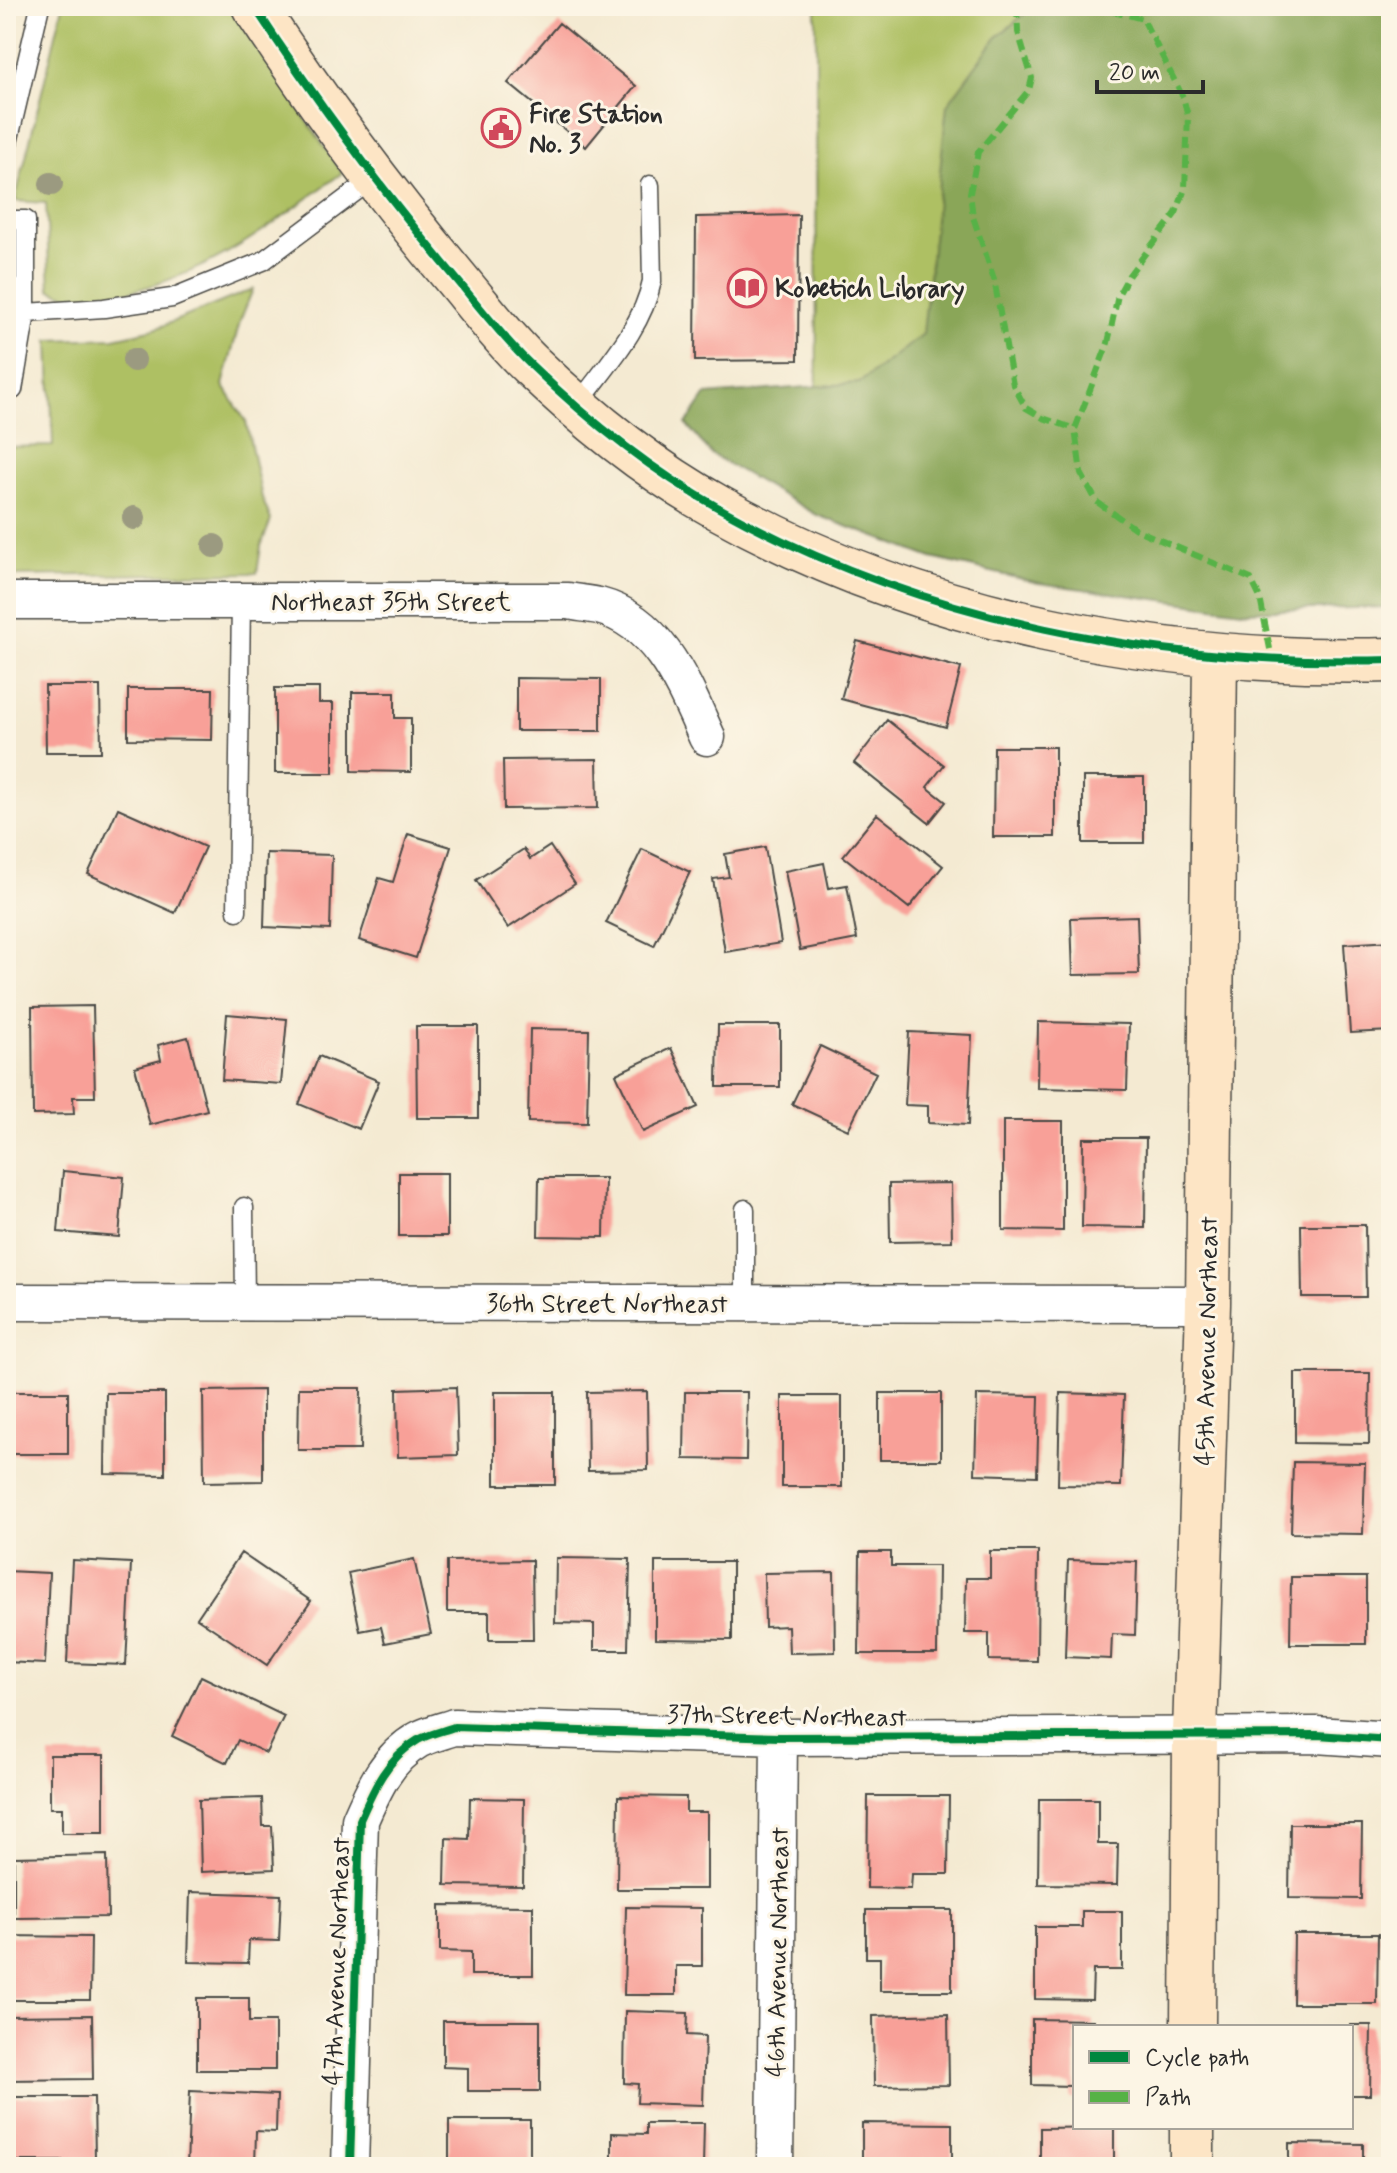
<svg xmlns="http://www.w3.org/2000/svg" width="1397" height="2173" font-family="Mynerve,sans-serif">
	<style>
		.green { fill: #aec063; stroke: #6c7647; stroke-width: 2 }
		.forest { fill: #8aa659; stroke: #5a6842; stroke-width: 2 }
		.building { fill: #f8a098 }
		.lines { fill: none; stroke-linecap: round; stroke-linejoin: round }
		.lane-casing { stroke: #494844; stroke-width: 21 }
		.street-casing { stroke: #494844; stroke-width: 39 }
		.secondary-casing { stroke: #494844; stroke-width: 47 }
		.lane { stroke: #fff; stroke-width: 18 }
		.street { stroke: #fff; stroke-width: 36 }
		.secondary { stroke: #fde5c5; stroke-width: 44 }
		.quiet { stroke: #56b246; stroke-width: 6; stroke-dasharray: 12 6; stroke-linecap: butt }
		.cycleway-casing { stroke: #fcf5e5; stroke-width: 13 }
		.cycleway { stroke: #00873e; stroke-width: 8 }
		.tree { fill: #9b9a80 }
		.labels { text-anchor: middle; stroke-width: 6; stroke-linejoin: round; paint-order: stroke }
		.poi-label { font-size: 26px; font-weight: bold; fill: #2b2b2b; stroke: #fcf5e5; text-anchor: start }
		.street-label { font-size: 26px; fill: #2b2b2b; stroke: #fcf5e5 }
	</style>
	<rect width="100%" height="100%" fill="#fcf5e5"/>
	<filter id="ink" filterUnits="userSpaceOnUse"><feTurbulence type="fractalNoise" baseFrequency=".0125" numOctaves="2"/><feDisplacementMap in="SourceGraphic" scale="16" xChannelSelector="R" yChannelSelector="G"/><feConvolveMatrix kernelMatrix="1 2 1 2 8 2 1 2 1" color-interpolation-filters="sRGB"/></filter>
	<filter id="wash" filterUnits="userSpaceOnUse"><feTurbulence type="fractalNoise" baseFrequency=".006" numOctaves="4" result="noise"/><feDisplacementMap in="SourceGraphic" scale="32" xChannelSelector="R" yChannelSelector="G"/><feGaussianBlur stdDeviation="1.8" result="paint"/><feColorMatrix in="noise" values="0 0 0 0 0 0 0 0 0 0 0 0 0 0 0 0 0 1.4 0 .05"/><feComposite in="paint" operator="in"/></filter>
	<g filter="url(#wash)">
		<rect width="100%" height="100%" fill="#f4ead2"/>
		<path class="green" d="M63,6H230L342,173C270,225 218,271 128,292C96,298 80,303 50,289L46,203L15,201Z
			M816,6H1239L1039,583L932,558L817,515Z
			M253,289L240,321L223,385L246,422L262,498L271,520L261,546L257,573L6,576V447L53,446L49,340L114,338L155,329Z"/>
		<path class="forest" d="M1034,6H1391V607L1242,611L1039,583L932,558L817,515L711,454L686,424L706,395L859,383L923,334L947,105L996,38Z"/>
		<g id="blocks">
			<path class="building" d="M559,23L636,86L586,147L508,83Z
				M799,215L798,360L695,361L696,217Z
				M857,641L961,668L946,727L841,699Z
				M516,678L601,679V731H516Z
				M45,686H100L101,752H46Z
				M6,688H12V778H6Z
				M275,688H319V703H333V773H275Z
				M128,689H213L212,740L128,739Z
				M352,692H395V718H411V772L352,771Z
				M887,720L944,765L927,787L946,802L929,823L854,763Z
				M994,747H1055V837H993Z
				M597,759L598,808L504,809L503,760Z
				M1083,777H1144V843H1083Z
				M118,808L205,847L175,913L88,874Z
				M877,814L943,866L909,908L843,856Z
				M408,834L451,847L416,958L359,940L379,878L393,882Z
				M550,846L575,884L508,928L476,880L524,849L530,859Z
				M765,847L781,943L725,952L713,879L729,877L725,854Z
				M642,849L690,872L654,946L606,923Z
				M266,853L332,855L330,930L264,927Z
				M824,863L829,888L847,885L857,939L800,950L785,871Z
				M1137,916L1139,974L1073,975L1071,918Z
				M1391,941V1031L1350,1033L1344,944Z
				M93,1006L95,1097H73L74,1114L33,1115L32,1007Z
				M227,1014L287,1019L281,1084L222,1080Z
				M1038,1022L1129,1024L1127,1090L1037,1088Z
				M718,1025H780V1087H717Z
				M416,1026H478V1118H417Z
				M530,1029L589,1030L587,1123L528,1122Z
				M909,1032L972,1035L968,1125L928,1123V1106L905,1105Z
				M188,1037L207,1110L150,1125L135,1067L161,1060L158,1045Z
				M820,1046L876,1073L848,1130L792,1104Z
				M671,1048L698,1107L643,1132L616,1074Z
				M319,1056L379,1081L359,1129L299,1104Z
				M1003,1121H1063V1231L1003,1230Z
				M1083,1138H1146L1145,1228L1082,1227Z
				M63,1171L124,1177L119,1237L58,1232Z
				M399,1173H447V1236H399Z
				M539,1178H605L604,1237L538,1236Z
				M951,1183L952,1241L890,1242L889,1184Z
				M1301,1225H1365L1366,1297H1302Z
				M1295,1373H1370L1369,1444L1295,1443Z
				M456,1387L458,1455L398,1457L397,1389Z
				M299,1388H361L360,1450H298Z
				M263,1390V1481L204,1482L203,1391Z
				M647,1391L648,1470L588,1471L587,1392Z
				M6,1392H68V1454H6Z
				M495,1392H555V1485H495Z
				M685,1392H747L746,1460L684,1459Z
				M106,1393H165V1475L105,1474Z
				M880,1393H941V1460H880Z
				M1060,1393L1124,1395L1121,1486L1058,1485Z
				M977,1395L1039,1396L1037,1476L975,1474Z
				M782,1396H842V1487H782Z
				M1293,1462L1365,1463L1363,1534L1291,1533Z
				M990,1551H1038L1037,1661L989,1660V1633H965L966,1578H990Z
				M860,1552H891V1566H938L937,1654H859Z
				M241,1553L311,1601L267,1665L197,1618Z
				M556,1558L630,1559L628,1650H594V1624L555,1623Z
				M414,1559L431,1634L385,1643L381,1627L360,1631L348,1573Z
				M72,1560L131,1563L126,1665L67,1663Z
				M532,1560L533,1640H489V1612H447V1561Z
				M1068,1560L1137,1562L1135,1635L1112,1634L1111,1659L1065,1657Z
				M655,1562H732V1640L655,1639Z
				M6,1571L49,1573L45,1664L6,1662Z
				M834,1572L835,1652L789,1653L788,1626L765,1627L764,1573Z
				M1291,1577H1366V1644H1290Z
				M201,1676L284,1716L266,1753L238,1740L227,1763L172,1736Z
				M50,1755H104V1833H62V1808H50Z
				M618,1796L686,1797V1812H707V1889H617Z
				M868,1796H949L948,1874H912L911,1889L867,1888Z
				M262,1798L263,1826H272L274,1869L201,1872L199,1800Z
				M470,1798L524,1799L523,1886L445,1885L446,1838L469,1839Z
				M1039,1799H1098V1844H1118L1117,1885L1038,1884Z
				M1290,1824H1362L1361,1899L1289,1898Z
				M107,1855L108,1917L14,1918V1857Z
				M190,1892L281,1895L279,1941L249,1940L248,1963L188,1962Z
				M440,1905L533,1906V1975H471V1952L440,1951Z
				M626,1907L702,1908V1966H676V1995H624Z
				M866,1910H952V1991H880V1958H866Z
				M1082,1911H1122V1970H1093L1092,2000L1035,1999V1927H1082Z
				M1294,1934H1378L1377,2004H1293Z
				M6,1936L91,1937L90,2000H6Z
				M197,1998H249V2022H275V2070H197Z
				M625,2011L688,2013L687,2035L705,2036L703,2105L637,2103L638,2084L624,2083Z
				M948,2014L949,2085L874,2086L873,2016Z
				M92,2015L93,2079L6,2080V2016Z
				M1032,2019L1093,2020V2027H1075V2099H1071V2086L1032,2085Z
				M443,2021H540V2091H468V2068L443,2067Z
				M1351,2025H1371L1370,2095H1351Z
				M190,2091L277,2095L276,2132L256,2131L255,2167H187Z
				M6,2097H94L95,2161H6Z
				M449,2120H530V2167H449Z
				M646,2123H704L703,2167H612V2133L646,2134Z
				M862,2123L952,2124V2167H890V2163H862Z
				M1114,2127V2167H1040V2128Z
				M1289,2143L1363,2144V2167H1289Z"/>
		</g>
	</g>
	<g filter="url(#ink)">
		<use href="#blocks" fill-opacity="0" stroke="#494844" stroke-width="2"/>
		<g class="lines">
			<g class="lane-casing">
				<path id="lane" d="M6,151L40,6
					M6,220H26V313L13,390H6
					M26,313L104,308L172,298L263,261L375,177
					M577,406C605,367 642,329 652,281L650,185
					M237,911L241,601
					M244,1207L245,1302
					M745,1209V1303"/>
			</g>
			<g class="street-casing">
				<path id="street" d="M6,601H568C579,603 589,604 599,606C660,622 684,686 707,737
					M6,1302L1208,1304
					M350,2167L360,1820C374,1788 387,1758 418,1740C429,1734 443,1731 454,1727L779,1737L1317,1735L1391,1740
					M775,2167L779,1737"/>
			</g>
			<g class="secondary-casing">
				<path id="secondary" d="M254,6C315,99 381,189 453,275C478,305 502,337 530,364C587,419 650,470 719,508C922,621 1160,666 1391,660
					M1193,2027L1195,1735L1208,1304L1215,656
					M1192,2167V2127"/>
			</g>
			<use href="#lane" class="lane"/>
			<use href="#street" class="street"/>
			<use href="#secondary" class="secondary"/>
			<path class="quiet" d="M1017,6L1018,32L1032,78L1029,90L978,152L970,193L973,217L994,279L1013,385L1026,408L1043,418L1075,429
				M1094,6L1143,19L1183,97L1188,116L1185,189L1176,213L1129,275L1118,295L1108,343L1075,429L1081,473L1097,502L1137,530L1251,579L1260,598L1272,659"/>
			<g class="cycleway-casing">
				<path id="cycleway" d="M254,6C315,99 381,189 453,275C478,305 502,337 530,364C587,419 650,470 719,508C922,621 1160,666 1391,660
					M350,2167L360,1820C374,1788 387,1758 418,1740C429,1734 443,1731 454,1727L779,1737L1317,1735L1391,1740"/>
			</g>
			<use href="#cycleway" class="cycleway"/>
		</g>
		<g class="tree">
			<circle cx="51" cy="184" r="12"/>
			<circle cx="134" cy="360" r="12"/>
			<circle cx="134" cy="518" r="12"/>
			<circle cx="214" cy="546" r="12"/>
		</g>
	</g>
	<defs>
		<g id="civic-ring" transform="scale(2)"><circle r="9.5" fill="#fcf5e5" stroke="#d1495b" stroke-width="1.5"/><path d="M-.6-6.5H3V-4.5H.6V-3L4-1V1h2V6H-6V1h2V-1L-.6-3ZM-1.2 2.5V6h2.4V2.5Z" fill="#d1495b"/></g>
		<g id="library-ring" transform="scale(2)"><circle r="9.5" fill="#fcf5e5" stroke="#d1495b" stroke-width="1.5"/><path d="M-6-4Q-3-5.5-.7-3.5V5Q-3 3-6 4ZM6-4Q3-5.5 .7-3.5V5Q3 3 6 4Z" fill="#d1495b"/></g>
	</defs>
	<g fill-rule="evenodd">
		<use href="#civic-ring" x="501" y="128"/>
		<use href="#library-ring" x="747" y="288"/>
	</g>
	<g class="labels">
		<g class="poi-label">
			<text x="529" y="122">Fire Station<tspan x="529" dy="30">No. 3</tspan></text>
			<text x="775" y="297">Kobetich Library</text>
		</g>
		<g class="street-label">
			<text x="391" y="610">Northeast 35th Street</text>
			<text x="607" y="1312">36th Street Northeast</text>
			<text transform="translate(1206 1341) rotate(-89)" y="9">45th Avenue Northeast</text>
			<text transform="translate(787 1715) rotate(1)" y="9">37th Street Northeast</text>
			<text transform="translate(777 1952) rotate(-89)" y="9">46th Avenue Northeast</text>
			<text transform="translate(336 1961) rotate(-88)" y="9">47th Avenue Northeast</text>
		</g>
	</g>
	<rect width="1397" height="2173" fill="none" stroke="#fcf5e5" stroke-width="32"/>
	<rect x="1073" y="2025" width="280" height="104" fill="#fcf5e5" stroke="#a8a49b" stroke-width="2"/>
	<rect x="1089" y="2051" width="40" height="12" fill="#00873e" stroke="#a8a49b" stroke-width="2"/>
	<text x="1145" y="2065" font-size="24" fill="#2b2b2b">Cycle path</text>
	<rect x="1089" y="2091" width="40" height="12" fill="#56b246" stroke="#a8a49b" stroke-width="2"/>
	<text x="1145" y="2105" font-size="24" fill="#2b2b2b">Path</text>
	<path d="M1097 80v12h106v-12" fill="none" stroke="#2b2b2b" stroke-width="4"/>
	<text x="1109" y="80" font-size="24" fill="#2b2b2b" stroke="#fcf5e5" stroke-width="6" paint-order="stroke">20 m</text>
</svg>
